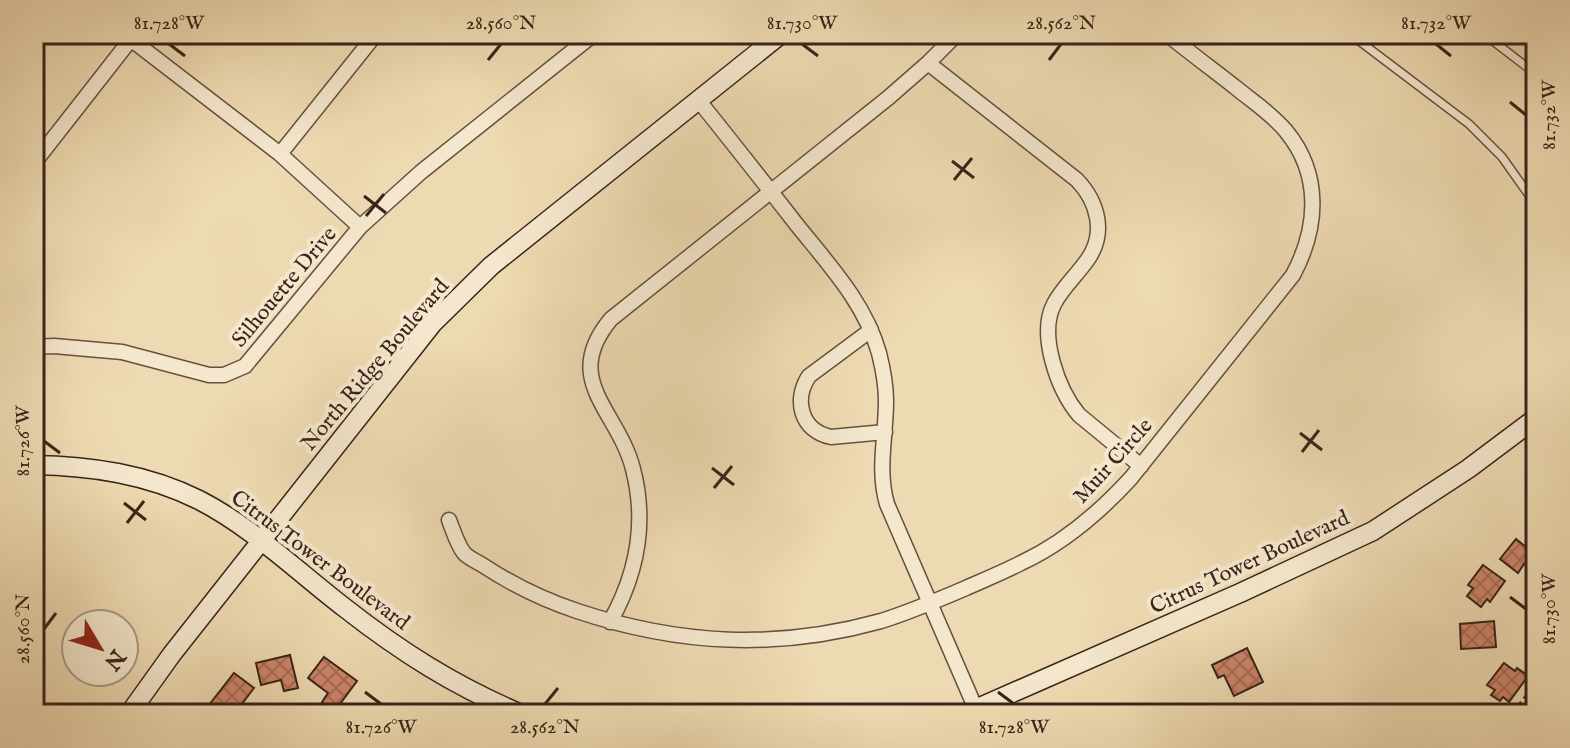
<svg xmlns="http://www.w3.org/2000/svg" width="1570" height="748" font-family="'IM FELL English',serif">
	<style>
		.building { fill: url(#building-cross-hatch); stroke: #39231a; stroke-width: 2 }
		.lines { fill: none; stroke-linecap: round; stroke-linejoin: round }
		.lane-casing { stroke: #665140; stroke-width: 10 }
		.street-casing { stroke: #665140; stroke-width: 17 }
		.secondary-casing { stroke: #39231a; stroke-width: 21 }
		.path { stroke: #39231a; stroke-width: 2; stroke-dasharray: 6 4; stroke-linecap: butt }
		.lane { stroke: #f4e7cd; stroke-width: 7 }
		.street { stroke: #f4e7cd; stroke-width: 14 }
		.secondary { stroke: #f4e7cd; stroke-width: 18 }
		.ticks { fill: none; stroke: #39231a; stroke-width: 3 }
		.labels { text-anchor: middle; stroke-width: 8; stroke-linejoin: round; paint-order: stroke }
		.street-label { font-size: 22px; fill: #39231a; stroke: #f4e7cd }
		.neatline { fill: none; stroke: #39231a; stroke-width: 3 }
		.ticks-label { font-size: 20px; text-anchor: middle; fill: #39231a }
	</style>
	<defs>
		<pattern id="building-cross-hatch" width="8" height="8" patternUnits="userSpaceOnUse" patternTransform="scale(2)"><rect width="8" height="8" fill="#cd856a"/><path d="M0 0l8 8M0 8l8-8" fill="none" stroke="#a76c56"/></pattern>
	</defs>
	<rect width="100%" height="100%" fill="#eedab2"/>
	<filter id="stains"><feTurbulence type="fractalNoise" baseFrequency=".0025" numOctaves="4"/><feColorMatrix values="0 0 0 0 .2 0 0 0 0 .09 0 0 0 0 .02 0 0 0 .5 -.17"/></filter>
	<radialGradient id="worn" r=".72"><stop offset=".6" stop-color="#630" stop-opacity="0"/><stop offset="1" stop-color="#630" stop-opacity=".3"/></radialGradient>
	<path class="building" d="M1516,539L1536,555V572L1524,564L1518,573L1500,559Z
		M1483,565L1505,581L1490,602L1487,599L1481,607L1467,596L1473,588L1468,585Z
		M1494,621L1496,647L1461,649L1460,624Z
		M1247,648L1263,682L1234,696L1224,675L1218,678L1212,665Z
		M290,655L298,688L284,691L281,680L261,685L256,663Z
		M324,657L357,681L334,712L322,702L328,693L308,678Z
		M1504,663L1515,671L1517,668L1528,676L1509,702L1503,697L1500,701L1491,695L1495,690L1487,685Z
		M234,673L254,688L238,709L244,714H221L209,705Z
		M1231,708L1253,714H1230Z"/>
	<g class="lines">
		<g class="lane-casing">
			<path id="lane" d="M1350,34L1469,124L1502,157L1536,205
				M1484,34L1536,74"/>
		</g>
		<g class="street-casing">
			<path id="street" d="M124,34L280,154L360,227
				M928,63L1077,180C1098,202 1106,233 1088,259C1077,275 1062,288 1054,304C1038,335 1058,390 1079,415L1141,466
				M699,101C732,142 765,184 797,225C829,265 865,303 879,353C883,369 886,385 886,401C886,437 877,470 887,504L978,714
				M280,154L376,34
				M34,163L135,34
				M871,330L809,376C793,400 801,431 831,437L885,432
				M34,347L54,346L122,352L209,375H224L245,366L360,227L421,172L594,34
				M449,520C453,530 457,544 464,553C468,558 478,562 484,566C513,585 544,600 577,611C679,645 777,650 881,621C910,612 938,600 966,588C984,580 1003,572 1021,563C1064,543 1099,513 1131,478L1293,275C1318,228 1322,175 1286,131C1272,114 1252,101 1235,87C1212,69 1189,52 1167,34
				M610,622C637,574 647,523 633,469C618,410 560,380 611,319L888,98L928,63L957,34
				M1173,714V712"/>
		</g>
		<g class="secondary-casing">
			<path id="secondary" d="M34,465C91,466 147,474 199,500C252,527 298,572 345,608C401,652 455,686 521,714
				M129,714L172,654L433,323L491,266L781,34
				M964,714L1240,593L1373,531L1468,469L1536,418"/>
		</g>
		<path class="path" d="M1511,714L1536,683"/>
		<use href="#lane" class="lane"/>
		<use href="#street" class="street"/>
		<use href="#secondary" class="secondary"/>
	</g>
	<path class="ticks" d="M169,44L185,56M802,44L818,56M1436,44L1451,56M488,60L501,44M1049,60L1061,44M1510,102L1526,115M952,161L974,178M954,180L972,158M364,196L386,213M366,216L384,194M1300,433L1322,450M44,441L60,453M1302,452L1319,430M712,468L734,485M714,488L732,466M124,503L146,520M127,523L144,501M1510,597L1526,609M44,629L56,613M365,692L381,704M998,692L1014,704M545,704L558,688"/>
	<g class="labels">
		<g class="street-label">
			<text transform="translate(283 286) rotate(-50)" y="8">Silhouette Drive</text>
			<text transform="translate(374 364) rotate(-50)" y="8">North Ridge Boulevard</text>
			<text transform="translate(1112 460) rotate(-48)" y="8">Muir Circle</text>
			<text transform="translate(321 559) rotate(37)" y="8">Citrus Tower Boulevard</text>
			<text transform="translate(1249 561) rotate(-25)" y="8">Citrus Tower Boulevard</text>
		</g>
	</g>
	<rect width="1570" height="748" fill="none" stroke="#eedab2" stroke-width="88"/>
	<g transform="translate(100 648) rotate(128)"><circle r="38" fill="#f4e7cd" stroke="#a99985" stroke-width="2"/>
	<path d="M0-6L14 30L0 20L-14 30Z" fill="#8f2418"/>
	<text y="-12" font-size="22" font-weight="bold" text-anchor="middle" fill="#39231a">N</text>
	</g>
	<rect x="44" y="44" width="1482" height="660" class="neatline"/>
	<g class="ticks-label">
		<text x="169" y="29">81.728°W</text>
		<text x="501" y="29">28.560°N</text>
		<text x="802" y="29">81.730°W</text>
		<text x="1061" y="29">28.562°N</text>
		<text x="1436" y="29">81.732°W</text>
		<text transform="translate(1548 115) rotate(-90)" y="7">81.732°W</text>
		<text transform="translate(22 441) rotate(-90)" y="7">81.726°W</text>
		<text transform="translate(1548 609) rotate(-90)" y="7">81.730°W</text>
		<text transform="translate(22 629) rotate(-90)" y="7">28.560°N</text>
		<text x="381" y="733">81.726°W</text>
		<text x="545" y="733">28.562°N</text>
		<text x="1014" y="733">81.728°W</text>
	</g>
	<rect width="100%" height="100%" filter="url(#stains)"/>
	<rect width="100%" height="100%" fill="url(#worn)"/>
</svg>
